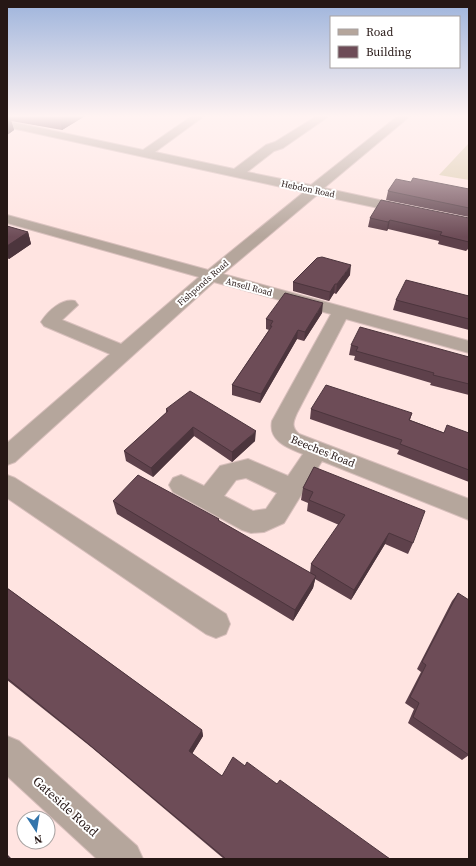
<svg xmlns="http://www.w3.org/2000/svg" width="476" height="866" font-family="'Source Serif 4',serif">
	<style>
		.green { fill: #dcccae }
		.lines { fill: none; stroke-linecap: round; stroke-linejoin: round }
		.minor-casing { stroke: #d8bfbc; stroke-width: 2 }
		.minor { fill: #b5a69c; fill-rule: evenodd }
		.wall { fill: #5e414b }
		.shaded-wall { fill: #4c353d }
		.building { fill: #6d4c57; stroke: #4c353d }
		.labels { text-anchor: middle; stroke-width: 4; stroke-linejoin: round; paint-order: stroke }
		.far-street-label { font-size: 9px; fill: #261715; stroke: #fff }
		.street-label { font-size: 11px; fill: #261715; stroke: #fff }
		.near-street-label { font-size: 13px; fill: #261715; stroke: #fff }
	</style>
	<rect width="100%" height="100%" fill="#ffe4e1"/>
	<path class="green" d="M469,143V180L439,175Z"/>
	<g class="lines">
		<g class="minor-casing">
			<path id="minor" d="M192,116H204L155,152L234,169L266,145L275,142L317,116H329L283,148L274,151L247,172L311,185L398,116H410L324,188L412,207L414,210L412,213L407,214L317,195L223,274L469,341V353L346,319L297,413C293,422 291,427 299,434L469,499V520L322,461L284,523L264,532L251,533L242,530L173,492L169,485L173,478L181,475L204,486L220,466L248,459L288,476L303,454C288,448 268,441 272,421L331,314L214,282L15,462L7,465V443L110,354L44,326L41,322C48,311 62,298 75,301L78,305L62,320L121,344L199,277L7,223V215L208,270L304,192L7,127V121L143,150ZM246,478L277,493L266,509L253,511L224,496L236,480Z
				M7,475L15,478L226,614L230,624L226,634L216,638L206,634L7,498Z
				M7,736L19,741L137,846L143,859H97L7,776Z"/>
		</g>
		<use href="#minor" class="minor"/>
	</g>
	<path class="wall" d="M7,116H85L62,130L11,121L14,130L7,135Z
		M411,182L469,189V217L386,200L388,191Z
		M370,218H469V249H468L466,251L438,244L439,241L388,229L387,231L368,227Z
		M7,226L28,232L31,244L9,259L7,258Z
		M350,275L336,294L334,293L329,301L293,291V282Z
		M469,296V330L393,310L396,300Z
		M322,313L304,341L297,339L260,403L232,395V385L269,330L266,329V319Z
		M351,345L469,357V395L430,385L431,383L354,360L355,356L349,355Z
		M166,409L255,441L232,462L194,436L153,477L126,461L124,451L166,413Z
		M311,409L412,413L410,420L469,442V482L397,454L399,450L310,419Z
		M314,467L413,543L408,554L385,544L351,600L315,579L313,588L293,621L117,514L113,501L219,519V521L310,573L311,564L339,525L307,511L308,503L301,500L303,488Z
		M7,588L202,730L203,736L192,754L222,776L245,766L277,784L390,859H224L91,747L7,680Z
		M458,593L469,755L462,760L408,723L414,709L405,703L421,672L417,669L452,601Z"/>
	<path class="shaded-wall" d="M68,116H85L62,130L60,120Z
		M11,120L14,130L7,135V123Z
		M390,220L388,229L387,231L388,222Z
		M28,232L31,244L9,259L7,253V246Z
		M351,265L350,275L336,294L337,284Z
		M335,284L334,293L329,301L330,292Z
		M323,303L322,313L304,341L305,332Z
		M298,330L297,339L260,403L261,394Z
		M193,427L194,436L153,477L151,468Z
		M256,431L255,441L232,462V452Z
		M389,533L385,544L351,600L354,590Z
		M316,576L313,588L293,621L295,610Z
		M202,730L203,736L190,757L189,751Z
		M7,854L12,859H7Z"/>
	<path class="building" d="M36,116H68L60,120Z
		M7,119L11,120L7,123Z
		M413,178L469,189V208L388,191L396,179L411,182Z
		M381,200L469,218V242L440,235L442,232L390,220L388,222L370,218Z
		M7,226L28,232L7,246Z
		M322,257L351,265L337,284H335L330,292L293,282L317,258Z
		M406,280L469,296V319L396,300Z
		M285,293L323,303L305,332L298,330L261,394L232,385L272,326H270L273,321L266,319Z
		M360,327L469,357V384L433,375L434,373L356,351L358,347L351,345Z
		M326,385L412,413L409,420L444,433L447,425L469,433V470L400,444L402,440L311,409Z
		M190,391L256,431L232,452L193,427L151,468L124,451L168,411L166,409Z
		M314,467L425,511L413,543L389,533L354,590L311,564L345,515L309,500L313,492L303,488Z
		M138,475L219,519L218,520L316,576L295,610L113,501Z
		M7,588L202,730L189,751L222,776L233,757L245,766L247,762L277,784L280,780L390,859H226L86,742L7,678Z
		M458,593L469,600V755L413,717L419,703L410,697L426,665L422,662Z"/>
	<linearGradient id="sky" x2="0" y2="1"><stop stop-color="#9eb4dc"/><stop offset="0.49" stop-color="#fff3f2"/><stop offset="1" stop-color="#fff3f2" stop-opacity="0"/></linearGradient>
	<rect width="476" height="237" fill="url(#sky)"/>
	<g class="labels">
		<g class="far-street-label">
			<text transform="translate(308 189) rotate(12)" y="3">Hebdon Road</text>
			<text transform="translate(203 283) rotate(-41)" y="3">Fishponds Road</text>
			<text transform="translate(249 287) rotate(15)" y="3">Ansell Road</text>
		</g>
		<g class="street-label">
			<text transform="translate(323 451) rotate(22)" y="4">Beeches Road</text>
		</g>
		<g class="near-street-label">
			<text transform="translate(66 806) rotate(42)" y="5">Gateside Road</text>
		</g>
	</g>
	<rect width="476" height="866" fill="none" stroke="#261715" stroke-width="16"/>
	<rect x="330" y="16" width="130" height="52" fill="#ffffff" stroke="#a8a2a1"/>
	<rect x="338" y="29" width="20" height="6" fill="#b5a69c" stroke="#a8a2a1"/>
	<text x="366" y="36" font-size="12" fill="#261715">Road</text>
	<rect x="338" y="46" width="20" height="12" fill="#6d4c57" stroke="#a8a2a1"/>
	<text x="366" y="56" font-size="12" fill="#261715">Building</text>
	<g transform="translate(36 830) rotate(168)"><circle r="19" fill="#ffffff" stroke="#a8a2a1"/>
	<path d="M0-3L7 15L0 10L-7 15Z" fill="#3475ab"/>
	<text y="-6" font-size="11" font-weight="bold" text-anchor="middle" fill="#261715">N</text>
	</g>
</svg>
